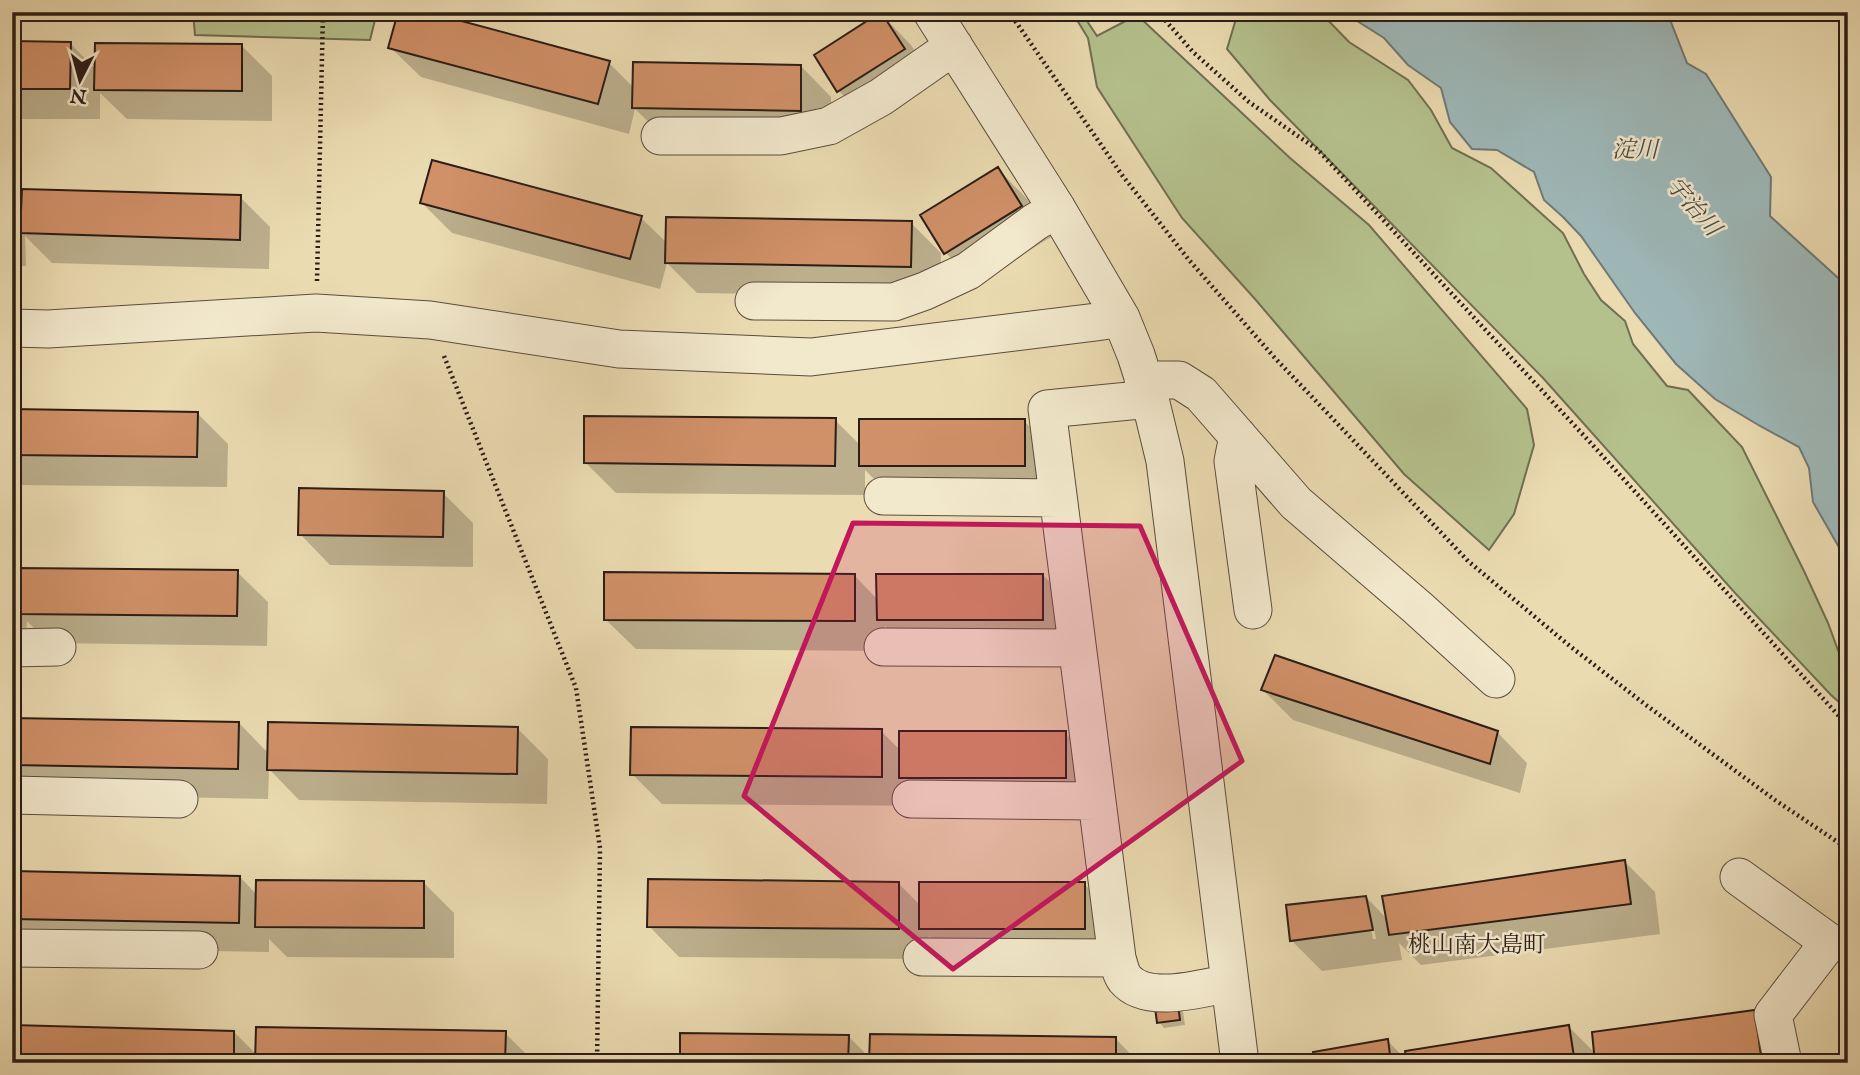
<svg xmlns="http://www.w3.org/2000/svg" width="1860" height="1075" font-family="'IM FELL English','Noto Serif JP',serif">
	<style>
		.green { fill: #b5c18d; stroke: #706f52; stroke-width: 2 }
		.water { fill: #9eb8b8; stroke: #707a78; stroke-width: 2 }
		.shadow { fill: #0003; fill-rule: evenodd }
		.building { fill: #d09068; stroke: #2b1d17; stroke-width: 2 }
		.lines { fill: none; stroke-linecap: round; stroke-linejoin: round }
		.minor-casing { stroke: #5b4c3e; stroke-width: 39 }
		.path { stroke: #2b1d17; stroke-width: 4.5; stroke-dasharray: 2 3.5; stroke-linecap: butt }
		.minor { stroke: #f2e8cc; stroke-width: 37 }
		.marked { fill: #c2185b; fill-opacity: 0.2; stroke: #c2185b; stroke-width: 5; stroke-linejoin: round }
		.labels { text-anchor: middle; stroke-width: 5; stroke-linejoin: round; paint-order: stroke }
		.water-label { font-size: 23px; font-style: italic; fill: #4e4c47; stroke: #f2e8cc }
		.neighbourhood-label { font-size: 23px; fill: #2b1d17; stroke: #f2e8cc }
	</style>
	<rect width="100%" height="100%" fill="#ebdbb1"/>
	<filter id="stains"><feTurbulence type="fractalNoise" baseFrequency=".00286" numOctaves="4"/><feColorMatrix values="0 0 0 0 .2 0 0 0 0 .09 0 0 0 0 .02 0 0 0 .5 -.17"/></filter>
	<radialGradient id="worn" r=".72"><stop offset=".6" stop-color="#630" stop-opacity="0"/><stop offset="1" stop-color="#630" stop-opacity=".3"/></radialGradient>
	<path class="green" d="M193,12H377L370,40L195,35Z
		M1072,12H1081L1097,36L1137,15L1290,158L1369,225L1527,409L1534,445L1514,514L1489,550L1404,474L1255,299L1182,218L1097,87L1088,38Z
		M1238,12H1320L1349,42L1408,80L1431,110L1452,148L1491,168L1563,233L1584,274L1601,300L1625,321L1633,344L1667,386L1688,390L1742,447L1804,571L1828,623L1842,661L1848,665V710L1831,695L1736,594L1543,378L1270,100L1227,49Z"/>
	<path class="water" d="M1343,12H1667L1687,63L1706,74L1771,177L1770,216L1848,287V563L1813,502L1809,468L1799,447L1760,426L1715,399L1676,364L1635,313L1581,236L1563,217L1544,200L1534,172L1497,150L1472,149L1450,122L1441,88L1408,65L1384,38Z"/>
	<path class="shadow" d="M881,14L911,45L934,80L869,121L839,91L816,55Z
		M12,43H70L96,70L242,46L272,76V121L127,119L100,93V119H12Z
		M390,47L609,63L634,88L801,66L831,97V140L665,138L635,109L629,134L421,77Z
		M998,169L1028,200L1051,237L976,283L946,253Z
		M240,197L270,227L269,269L52,263L25,236L26,266H12V208L22,218Z
		M422,203L641,218L667,243L911,223L941,253L940,297L697,293L667,263L660,289L452,233Z
		M12,411L197,413L228,444L227,487L12,485Z
		M835,420L860,445L1024,421L1055,451V496H891L865,470V495L616,493L586,463Z
		M443,493L473,523V567L330,565L300,534Z
		M237,572L268,602L267,646L48,643L27,621L26,635H12V576L19,582Z
		M1043,575L1073,606V650H909L885,626V651L636,649L605,619L855,576L878,600Z
		M1263,690L1497,732L1527,763L1520,793L1293,720Z
		M12,720L239,723L269,754L517,728L548,759L547,804L299,800L269,769L268,799L21,794L12,786Z
		M881,731L901,751L1065,733L1095,763V807L662,804L632,774Z
		M1624,861L1655,892L1660,934L1421,965L1399,943L1402,960L1322,971L1292,941L1366,897L1388,920ZM1371,928H1374L1376,939H1373Z
		M12,873L240,877L257,895L424,883L454,913V958L287,957L269,939V952L21,948L12,939Z
		M898,883L920,905L1084,884L1115,914V959L951,958L929,936L928,959L679,957L649,926Z
		M1177,1006L1183,1011L1185,1025L1164,1028L1159,1022Z
		M1755,1012L1787,1063H1317L1387,1040L1408,1062L1568,1026L1596,1054Z
		M234,1032L257,1055L505,1033L535,1063H12Z
		M848,1036L871,1059L1116,1039L1139,1063H681Z"/>
	<path class="building" d="M398,12H428L610,61L598,104L388,48Z
		M881,12L905,49L837,92L814,55Z
		M12,41L71,42L70,89H12Z
		M95,43L242,44V91L94,90Z
		M633,62L801,65V111L632,108Z
		M432,160L642,216L630,259L420,203Z
		M998,167L1022,206L944,254L920,215Z
		M22,189L241,195L240,240L20,233Z
		M666,217L912,221L911,267L665,263Z
		M12,409L198,412L197,457L12,455Z
		M584,416L836,418L835,466L584,463Z
		M859,419H1025V466H859Z
		M299,488L444,491L443,537L298,535Z
		M17,568L238,570L237,616L16,614Z
		M604,572L855,574V621L604,620Z
		M876,574H1043V620H877Z
		M1275,655L1498,731L1490,764L1261,690Z
		M12,718L239,722L238,769L12,765Z
		M268,722L518,727L517,774L267,770Z
		M631,727L882,729V777L630,775Z
		M899,731H1066V778H899Z
		M1625,860L1631,904L1389,935L1382,896Z
		M12,871L240,876L239,923L12,919Z
		M648,879L899,882V929L647,927Z
		M256,880L424,881V928L255,927Z
		M919,882H1085V929H919Z
		M1366,896L1373,930L1290,941L1286,905Z
		M1178,1004L1180,1020L1157,1023L1155,1007Z
		M1755,1010L1761,1056L1717,1063H1595L1592,1032Z
		M12,1025L234,1031V1063H12Z
		M1569,1025L1575,1063H1407L1405,1051Z
		M256,1027L506,1031L505,1063H255Z
		M680,1033L849,1035L848,1063H680Z
		M870,1034L1116,1037V1063H869Z
		M1388,1039L1391,1063H1315L1313,1052Z"/>
	<g class="lines">
		<g class="minor-casing">
			<path id="minor" d="M932,12L1057,209L1121,318L1136,355L1150,399L1165,461L1240,1063
				M660,136H781L829,126L881,97L954,46
				M754,301L894,302L925,291L968,271L1035,222L1057,209
				M12,328L48,329L316,313L430,320L619,349L811,357L1096,322L1121,318
				M1143,380H1179L1201,394L1296,503L1418,608L1496,679
				M1150,399L1047,409L1117,958C1119,965 1121,974 1125,979C1147,1005 1201,988 1230,983
				M1238,436L1233,461L1253,610
				M883,496L1058,498
				M883,647L1077,648
				M12,648L57,647
				M12,795L179,799
				M911,799L1097,801
				M1739,877L1829,942L1773,1015L1783,1063
				M12,948L199,950
				M922,957L1117,958"/>
		</g>
		<path class="path" d="M1009,12L1122,175L1189,260L1274,357L1468,561L1571,647L1646,705L1775,800L1848,849
			M1158,12L1193,52L1249,102L1318,150L1588,440L1848,726
			M317,281L323,12
			M444,356L576,688L600,848L597,1063"/>
		<use href="#minor" class="minor"/>
	</g>
	<path class="marked" d="M853,523L1140,526L1242,761L953,969L744,796Z"/>
	<g class="labels">
		<g class="water-label">
			<text x="1635" y="157">淀川</text>
			<text transform="translate(1694 206) rotate(49)" y="8">宇治川</text>
		</g>
		<g class="neighbourhood-label">
			<text x="1477" y="952">桃山南大島町</text>
		</g>
	</g>
	<rect width="1860" height="1075" fill="none" stroke="#ebdbb1" stroke-width="42"/>
	<rect x="14" y="14" width="1832" height="1047" fill="none" stroke="#2b1d17" stroke-width="3.5"/>
	<rect x="21" y="21" width="1818" height="1033" fill="none" stroke="#2b1d17" stroke-width="2"/>
	<g transform="translate(80 80) rotate(186)" stroke="#f2e8cc" stroke-width="5" paint-order="stroke">
	<path d="M0-5L12 26L0 18L-12 26Z" fill="#2b1d17"/>
	<text y="-10" font-size="19" font-weight="bold" text-anchor="middle" fill="#2b1d17">N</text>
	</g>
	<rect width="100%" height="100%" filter="url(#stains)"/>
	<rect width="100%" height="100%" fill="url(#worn)"/>
</svg>
